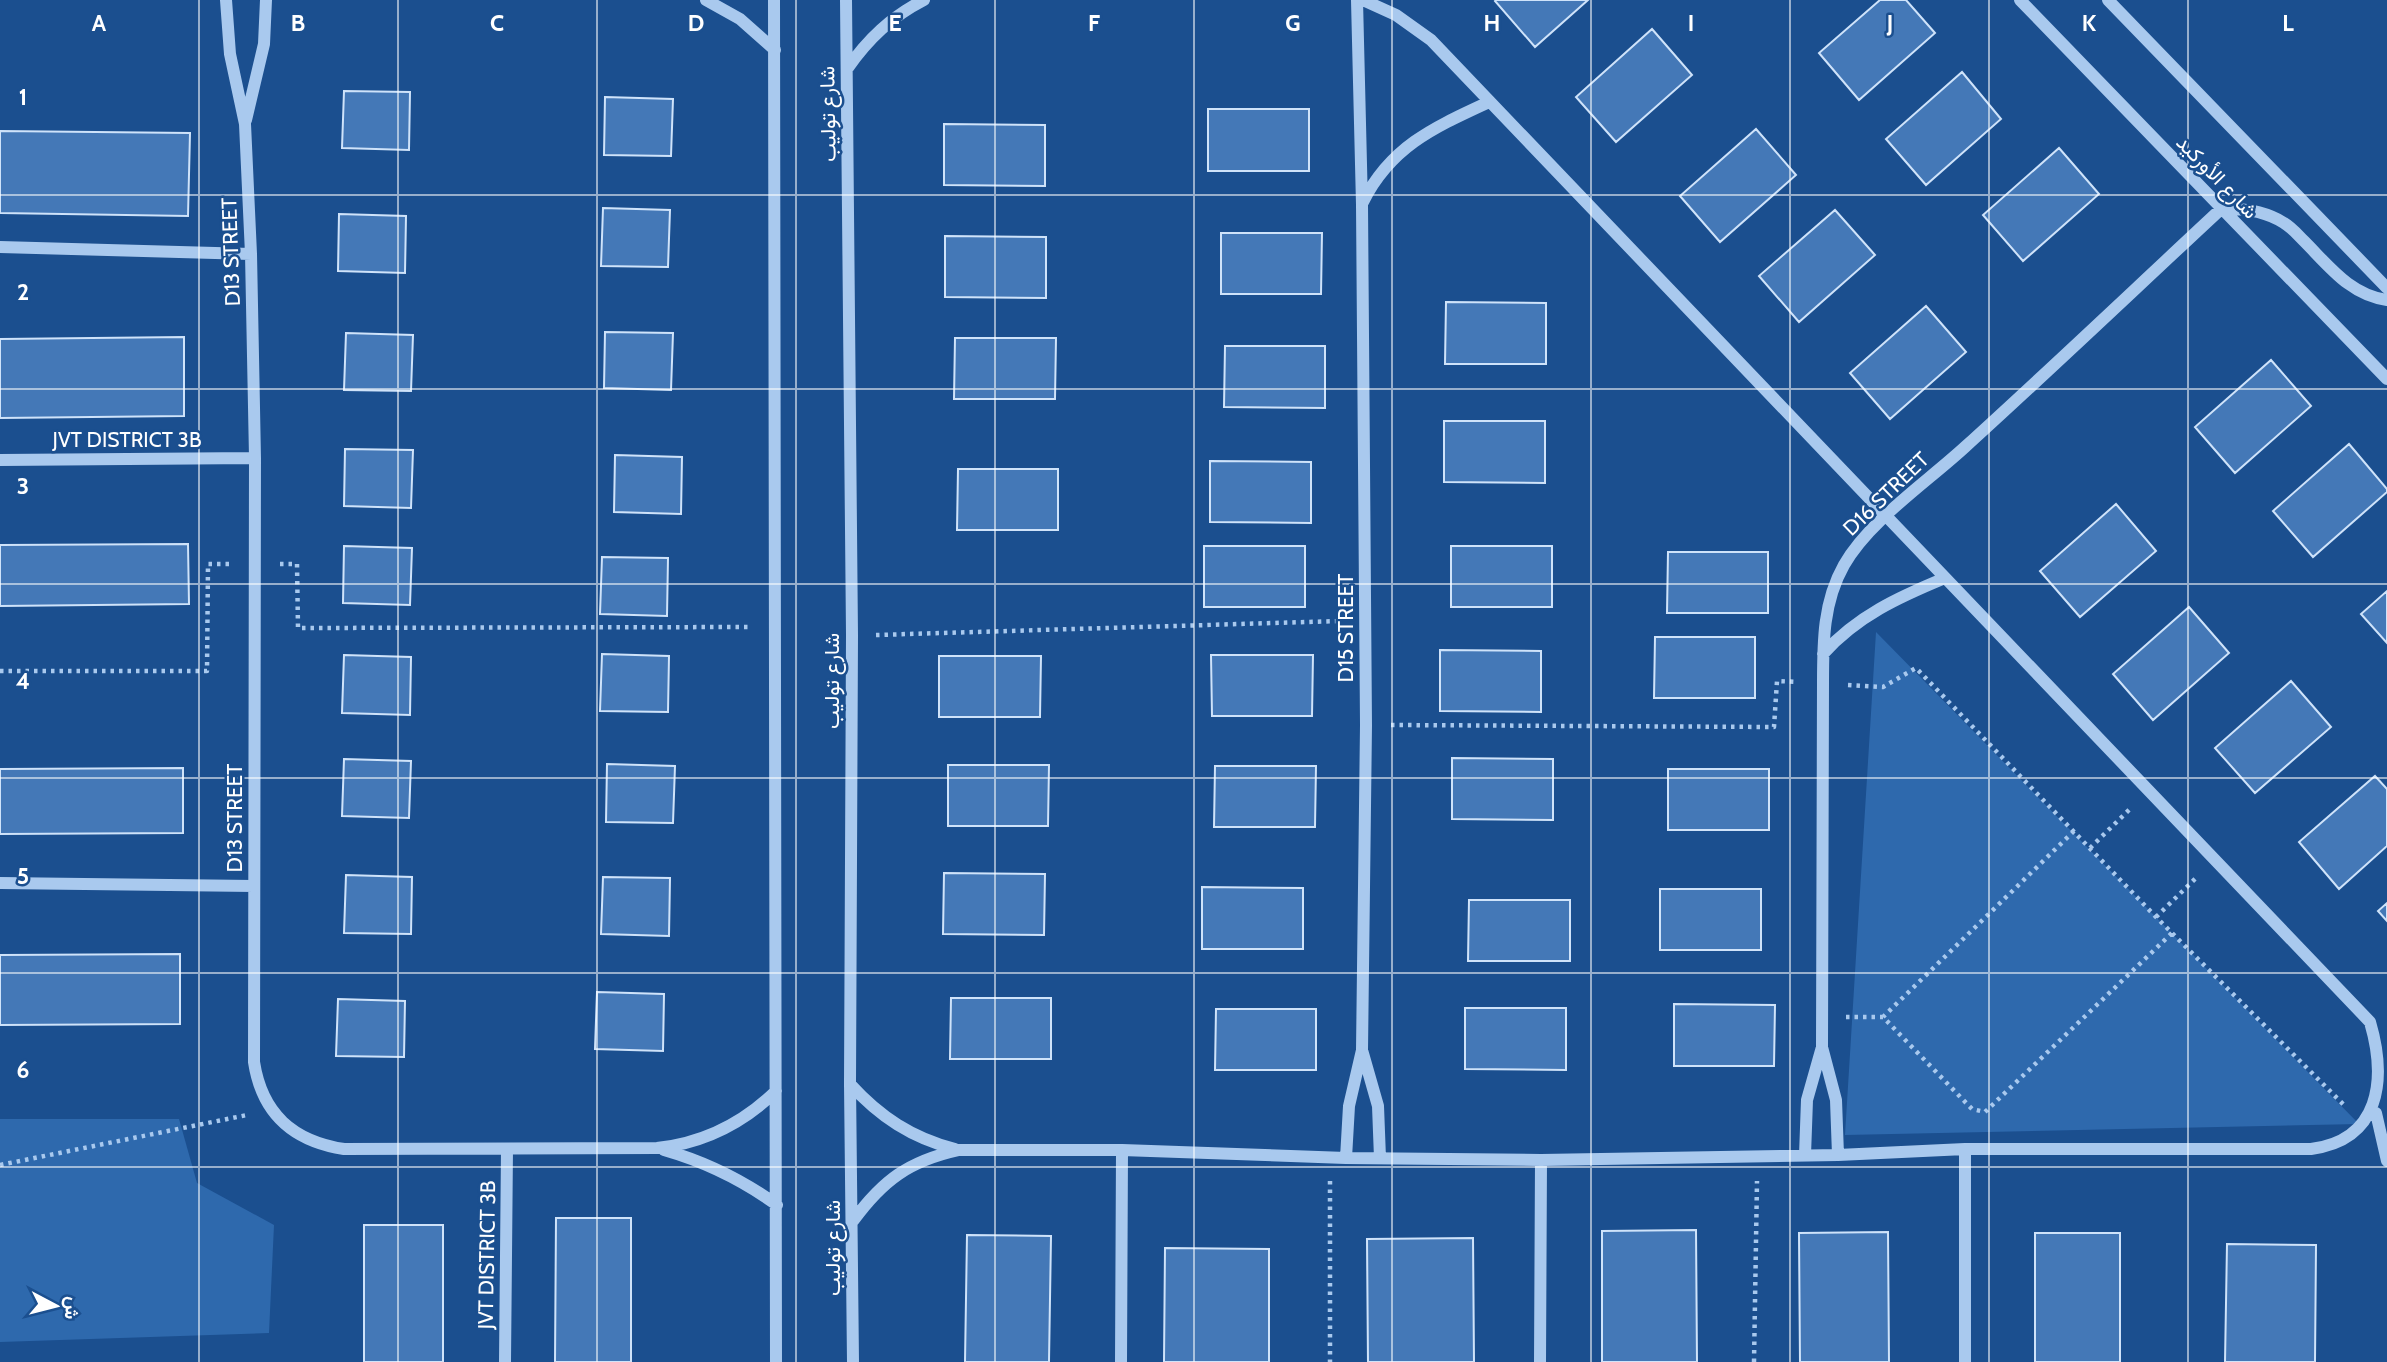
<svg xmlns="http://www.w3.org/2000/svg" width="2387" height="1362" font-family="Cabin,Vazirmatn,sans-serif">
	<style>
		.green { fill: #2e69ad }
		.building { fill: #4478b7; stroke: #cfe3fa; stroke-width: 2 }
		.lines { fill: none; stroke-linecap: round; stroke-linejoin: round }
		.path { stroke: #a9c9ee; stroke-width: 4.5; stroke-dasharray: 3.5 5; stroke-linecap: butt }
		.minor { stroke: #a9c9ee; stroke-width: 12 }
		.grid { fill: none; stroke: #fff; stroke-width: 2; stroke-opacity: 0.55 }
		.labels { text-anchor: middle; stroke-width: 5; stroke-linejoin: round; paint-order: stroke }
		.street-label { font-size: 21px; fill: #fff; stroke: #1b4f8f }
		.grid-label { font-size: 23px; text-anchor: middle; font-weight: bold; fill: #fff; stroke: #1b4f8f; stroke-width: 5; stroke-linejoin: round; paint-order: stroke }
	</style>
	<rect width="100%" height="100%" fill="#1b4f8f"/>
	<path class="green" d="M1876,632L2359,1124L1845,1135Z
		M0,1119H179L197,1183L274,1225L269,1333L0,1342Z"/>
	<path class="building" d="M1496,0H1588L1535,47L1495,1Z
		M1880,0H1906L1935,33L1859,100L1819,53Z
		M1652,29L1692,75L1616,142L1576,97Z
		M1962,72L2001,119L1926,185L1886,139Z
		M344,91L410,92L409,150L342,148Z
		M605,97L673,99L671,156L604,155Z
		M1208,109H1309V171H1208Z
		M944,124L1045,125V186L944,185Z
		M1756,129L1796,175L1720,242L1680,196Z
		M0,131L190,133L188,216L0,213Z
		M2059,148L2099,194L2023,261L1983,215Z
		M603,208L670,210L668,267L601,266Z
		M1835,210L1875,255L1799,322L1759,276Z
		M339,214L406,216L405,273L338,271Z
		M1221,233H1322L1321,294H1221Z
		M945,236L1046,237V298L945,297Z
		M1446,302L1546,303V364H1445Z
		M1926,306L1966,352L1890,419L1850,373Z
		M605,332L673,333L671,390L604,388Z
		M346,333L413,335L411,391L344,390Z
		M184,337V416L0,418V339Z
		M955,338H1056L1055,399H954Z
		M1225,346H1325V408L1224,407Z
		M2271,360L2311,406L2235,473L2195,427Z
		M1444,421H1545V483L1444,482Z
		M2349,444L2387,489V492L2313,557L2273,511Z
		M345,449L413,450L411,508L344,506Z
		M615,455L682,457L681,514L614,512Z
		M1210,461L1311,462V523L1210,522Z
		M958,469H1058V530H957Z
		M2116,504L2156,551L2080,617L2040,571Z
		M188,544L189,604L0,606V545Z
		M344,546L412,548L410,605L343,603Z
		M1204,546H1305V607H1204Z
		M1451,546H1552V607H1451Z
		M1668,552H1768V613H1667Z
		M602,557L668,558L667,616L600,614Z
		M2387,591V643L2361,614Z
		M2189,607L2229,653L2153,720L2113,674Z
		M1655,637H1755V698H1654Z
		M1440,650L1541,651V712L1440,711Z
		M602,654L669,656L668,712L600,711Z
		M344,655L411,657L410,715L342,713Z
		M1211,655H1313L1312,716H1212Z
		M939,656H1041L1040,717H939Z
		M2291,681L2331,727L2255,793L2215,748Z
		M1452,758L1553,759V820L1452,819Z
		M344,759L411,761L409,818L342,816Z
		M607,764L675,766L673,823L606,822Z
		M948,765H1049L1048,826H948Z
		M1215,766H1316L1315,827H1214Z
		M183,768V833L0,834V769Z
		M1668,769H1769V830H1668Z
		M2375,776L2387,789V846L2339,889L2299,842Z
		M944,873L1045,874L1044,935L943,934Z
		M346,875L412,877L411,934L344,933Z
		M603,877L670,878L669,936L601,934Z
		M1202,887L1303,888V949H1202Z
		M1660,889H1761V950H1660Z
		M1469,900H1570V961H1468Z
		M2387,903V921L2378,911Z
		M180,954V1024L0,1025V955Z
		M597,992L664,994L663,1051L595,1049Z
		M951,998H1051V1059H950Z
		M338,999L405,1001L404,1057L336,1056Z
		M1674,1004L1775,1005L1774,1066H1674Z
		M1465,1008H1566V1070L1465,1069Z
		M1216,1009H1316V1070H1215Z
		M556,1218H631V1362H555Z
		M364,1225H443V1362H364Z
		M1696,1230L1697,1362H1602V1231Z
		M1888,1232L1889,1362H1800L1799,1233Z
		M2035,1233H2120V1362H2035Z
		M967,1235L1051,1236L1049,1362H965Z
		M1473,1238L1474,1362H1368L1367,1239Z
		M2227,1244L2316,1245L2315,1362H2225Z
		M1165,1248L1269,1249V1362H1164Z"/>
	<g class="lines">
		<path class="path" d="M280,564H297L298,628L750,627
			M876,635L1339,621
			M0,671H207L208,564H229
			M1848,685L1883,687L1916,668L2156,917L2344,1105
			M1391,725L1774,727L1777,681L1798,682
			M2074,831L1883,1017L1972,1109L1985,1112L2172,933
			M2090,848L2131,808
			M2156,917L2197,877
			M1846,1017H1883
			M0,1165L247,1115
			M1330,1181V1362
			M1754,1362L1757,1181"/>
		<path class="minor" d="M226,0L230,54L245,124L251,254L255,458L254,1062C262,1114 293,1141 344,1149L657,1148C704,1143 742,1124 776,1091
			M706,0L740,19L775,50
			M774,0L776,1362
			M846,0L852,635L850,1084L853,1362
			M2020,0L2387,379
			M2108,0L2387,288
			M847,69C868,39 891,17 924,0
			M246,120L264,44L266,0
			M1363,202C1391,146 1435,127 1489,102
			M0,247L251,254
			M0,460L255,458
			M1823,654C1857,616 1899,597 1945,578
			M0,883L254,886
			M1362,1050L1378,1106L1380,1158
			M850,1084C880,1117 912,1138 955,1149
			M2376,1113L2387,1161
			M664,1150C706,1162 741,1179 777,1205
			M1805,1155L1807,1100L1822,1047
			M1838,1155L1836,1100L1822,1047L1823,683C1823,642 1823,602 1844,565C1869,521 1927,482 1965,447C2051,369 2136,288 2221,209C2243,208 2265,211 2284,223C2291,227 2298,235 2304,241C2329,266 2350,295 2387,300
			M1346,1158L1349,1106L1362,1050L1366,725L1362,205L1357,0
			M853,1221C883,1180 909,1161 959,1150H1122L1346,1158L1541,1160L1838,1155L1965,1149H2311C2380,1140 2387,1080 2370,1022L1431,40L1396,15L1363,0
			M505,1362L507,1149
			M1121,1362L1122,1150
			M1540,1362L1541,1160
			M1965,1362V1149"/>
	</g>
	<path class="grid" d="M199,0V1362M398,0V1362M597,0V1362M796,0V1362M995,0V1362M1194,0V1362M1392,0V1362M1591,0V1362M1790,0V1362M1989,0V1362M2188,0V1362M0,195H2387M0,389H2387M0,584H2387M0,778H2387M0,973H2387M0,1167H2387"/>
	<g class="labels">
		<g class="street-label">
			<text transform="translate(828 114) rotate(-91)" y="7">شارع توليب</text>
			<text transform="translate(2217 177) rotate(46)" y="7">شارع الأوركيد</text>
			<text transform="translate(231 252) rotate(-92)" y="7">D13 STREET</text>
			<text x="127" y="447">JVT DISTRICT 3B</text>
			<text transform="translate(1886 494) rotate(-44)" y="7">D16 STREET</text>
			<text transform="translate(1346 628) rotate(-90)" y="7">D15 STREET</text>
			<text transform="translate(832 681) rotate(-90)" y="7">شارع توليب</text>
			<text transform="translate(235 818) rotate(-90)" y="7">D13 STREET</text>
			<text transform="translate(833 1248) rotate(-90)" y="7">شارع توليب</text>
			<text transform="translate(487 1255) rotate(-89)" y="7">JVT DISTRICT 3B</text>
		</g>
	</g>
	<g class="grid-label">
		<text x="99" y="31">A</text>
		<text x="298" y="31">B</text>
		<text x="497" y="31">C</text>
		<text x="696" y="31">D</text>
		<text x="895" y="31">E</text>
		<text x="1094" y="31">F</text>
		<text x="1293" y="31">G</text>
		<text x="1492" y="31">H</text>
		<text x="1691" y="31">I</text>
		<text x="1890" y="31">J</text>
		<text x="2089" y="31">K</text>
		<text x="2288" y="31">L</text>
		<text x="23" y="105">1</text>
		<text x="23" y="300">2</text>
		<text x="23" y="494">3</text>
		<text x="23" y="689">4</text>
		<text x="23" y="884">5</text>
		<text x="23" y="1078">6</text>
	</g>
	<g transform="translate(56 1306) rotate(97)" stroke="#1b4f8f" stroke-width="5" paint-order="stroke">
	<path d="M0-5L12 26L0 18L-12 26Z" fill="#ffffff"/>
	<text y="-10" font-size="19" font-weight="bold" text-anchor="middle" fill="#ffffff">ش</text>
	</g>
</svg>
